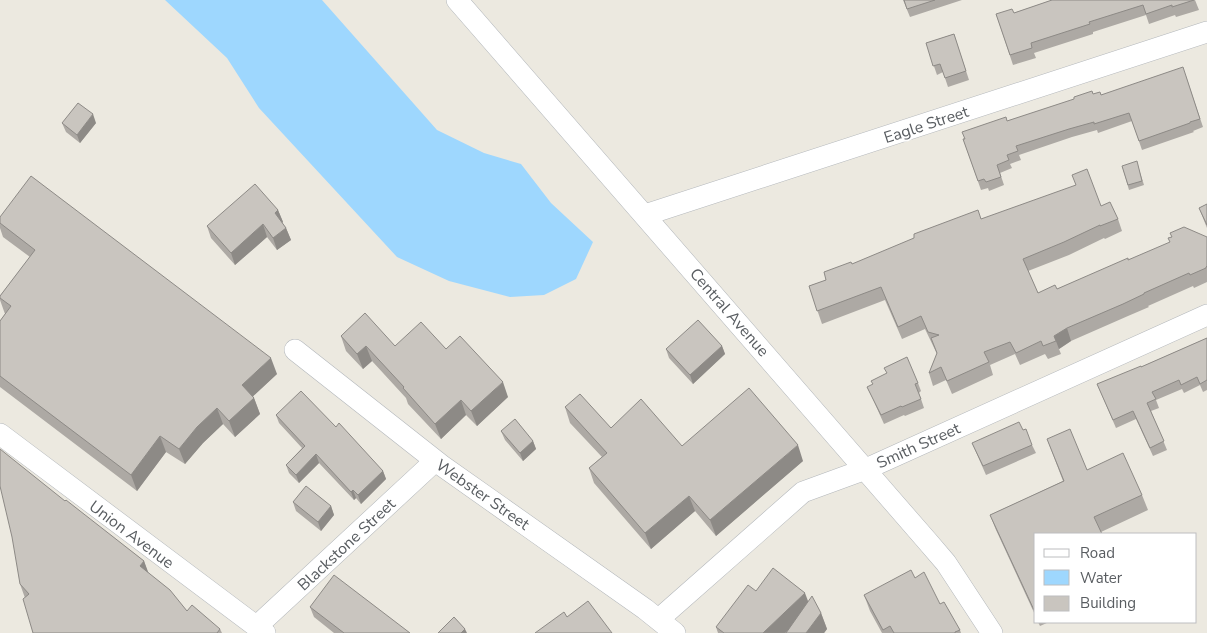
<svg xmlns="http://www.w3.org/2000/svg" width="1207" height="633" font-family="'Nunito Sans',sans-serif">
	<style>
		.water { fill: #9ed7fe }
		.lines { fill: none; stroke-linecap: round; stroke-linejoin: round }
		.minor-casing { stroke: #b3b7bb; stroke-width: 22 }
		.minor { stroke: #fff; stroke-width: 21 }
		.wall { fill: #ada9a4 }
		.shaded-wall { fill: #8d8a86 }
		.building { fill: #c9c5bf; stroke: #8d8a86 }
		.labels { text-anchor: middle; stroke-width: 4; stroke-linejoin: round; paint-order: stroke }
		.street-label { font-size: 16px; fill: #595d61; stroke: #fff }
	</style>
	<rect width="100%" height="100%" fill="#ece9e0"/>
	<path class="water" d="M165,0H322L437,130L484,153L521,164L551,203L593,242L576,279L544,295L510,297L449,281L397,257L259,108L227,58Z"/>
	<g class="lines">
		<g class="minor-casing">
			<path id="minor" d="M457,0L928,542L946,563L992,633
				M645,215L1207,32
				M295,350L441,465L645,609L675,633
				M0,434L265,633
				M659,619L803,492L866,469L1207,315
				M256,627L435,461"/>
		</g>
		<use href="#minor" class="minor"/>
	</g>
	<path class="wall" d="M903,0H962L910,17Z
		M1052,0H1195L1199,10L1176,17L1175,15L1149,24L1146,15L1093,32V34L1034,53L1036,58L1013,65L996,14L1014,13Z
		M954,34L969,80L948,87L943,72L937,75L926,43Z
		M1186,76L1203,127L1193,131L1194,132L1142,150L1132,121L1098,133L1097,130L1072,137L1019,155L1021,160L1010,164L1012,168L1000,173L1004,185L989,191L988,188L981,190L963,139L1007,121L1093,94L1101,95Z
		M62,123H96L80,143L66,132Z
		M1122,166H1138L1144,185L1129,190Z
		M1207,204V228L1199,208Z
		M1101,206L1118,219L1122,231L1105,239L1104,238L1069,255L1028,271L1038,293L1057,289L1128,260L1207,237V282L1194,288L1193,286L1148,306L1149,307L1128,316L1071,341L1059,349L1061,354L1048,359L1045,354L1020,365L1015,354L990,365L993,375L952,394L946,380L933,386L929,373L937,354L925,329L902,339L885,300L822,324L809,286L826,280L852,264L981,219Z
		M278,210L283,222L282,223L286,228L291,240L277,250L267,237L235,265L211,238L207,226Z
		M0,217L277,374L253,396L254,398L260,414L235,437L223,424L203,443L185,464L166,452L137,491L0,387V321L5,314L0,300V296L30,257L3,237L0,228Z
		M341,336L395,346L446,349L508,397L477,426L466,415L441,439L408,404L406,398L372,361L363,369L346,351Z
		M1207,338V390L1203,392L1200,385L1184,393L1182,389L1156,400L1159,408L1151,411L1167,450L1153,456L1136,419L1116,428L1097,384L1141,367Z
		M722,346L725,354L693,384L669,358L666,349Z
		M918,383L921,391L919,393L924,408L905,416L904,415L884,424L871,395L867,387Z
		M565,407L611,428L682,446L803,461L716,536L695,511L651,549L594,483L589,468L602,457L570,423Z
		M276,415L336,427L383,471L386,479L361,504L356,498L354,500L319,463L299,483L289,473L286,465L302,448L279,423Z
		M501,431L533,441L536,449L523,461L505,440Z
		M1047,439L1087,470L1142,495L1148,510L1101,532L1036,534V617L996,530L990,515L1063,481Z
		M972,443L1032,445L1036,453L986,475Z
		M65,501L144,561L148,573L187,611L220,629L222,633H33L25,598L20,584Z
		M293,502L331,506L334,515L321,531L296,511Z
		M915,578L940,604L960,630L961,633H882L870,611L864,595Z
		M756,591L808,602L821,613L827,629L824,633H718L716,627Z
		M310,607L410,633H334L314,617Z
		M1038,622H1049L1040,626Z"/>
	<path class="shaded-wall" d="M93,114L96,123L80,143L77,135Z
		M278,210L283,222L279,226L275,213Z
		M263,224L267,237L235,265L231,253Z
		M286,228L291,240L277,250L273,238Z
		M1067,328L1071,341L1059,349L1054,336Z
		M366,346L372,361L363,369L357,354Z
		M722,346L725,354L693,384L690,375Z
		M271,358L277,374L248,401L242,385Z
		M503,382L508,397L477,426L471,411Z
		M254,398L260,414L235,437L229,421Z
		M461,400L466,415L441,439L435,424Z
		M217,408L223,424L203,443L185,464L179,449L197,427Z
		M160,436L166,452L137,491L131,475Z
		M533,441L536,449L523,461L520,453Z
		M798,445L803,461L716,536L710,520Z
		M316,454L319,463L299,483L296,475Z
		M383,471L386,479L361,504L358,495Z
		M353,490L356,498L354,500L351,492Z
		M689,496L695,511L651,549L645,533Z
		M331,506L334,515L321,531L318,522Z
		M144,561L150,577L140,566Z
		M805,593L811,609L785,633H763Z
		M821,613L827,629L824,633H806Z
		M465,629L467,633H461Z"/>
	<path class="building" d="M904,0H935L907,9Z
		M1052,0H1194L1172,7V5L1146,14L1143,5L1089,22L1090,24L1031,43L1032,48L1010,55L996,14L1012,9L1014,13Z
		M954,34L966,71L945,78L940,64L933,66L926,43Z
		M1183,67L1200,119L1190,122V123L1139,141L1129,113L1094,124V122L1069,129L1016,146L1018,151L1007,155L1009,160L997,165L1001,177L986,182L984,179L978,181L963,139H965L962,132L1006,117L1007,121L1074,99V97L1092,91L1093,94L1100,92L1101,95Z
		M78,103L93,114L77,135L62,123Z
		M1137,161L1142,181L1128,185L1122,166Z
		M1087,169L1101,206L1110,202L1118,219L1100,226V225L1064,242L1023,259L1038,293L1055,285L1057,289L1128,258V260L1170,242L1168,238L1172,237L1170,233L1184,227L1207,237V266L1206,267V268L1190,275L1189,273L1144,293V294L1123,304L1067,328L1054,336L1056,341L1043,346L1041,341L1016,353L1010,342L984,352L989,362L947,381L941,367L929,373L937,353L931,338L939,335L928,332L921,316L898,327L881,287L817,311L809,286L826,280L824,272L851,262L852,264L914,238V234L978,210L981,219L1076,185L1072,175Z
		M31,176L271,358L242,385L254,398L229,421L217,408L197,427L179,449L160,436L131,475L0,376V321L11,306L0,298V296L35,250L0,223V217Z
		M255,184L278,210L275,213L286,228L273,238L263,224L231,253L207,226Z
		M1207,204V225L1199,208Z
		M365,313L395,346L421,322L446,349L460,336L503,382L471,411L461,400L435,424L403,388L404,387L366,346L357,354L341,336Z
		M698,320L722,346L690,375L666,349Z
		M1207,338V380L1200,384L1197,377L1181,385L1179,380L1152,392L1156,399L1147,403L1164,441L1150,448L1133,411L1113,420L1097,384L1141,366V367Z
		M907,357L918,383L915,384L921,399L902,407L901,406L881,415L867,387L873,384L871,381L887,373L884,368Z
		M749,388L798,445L710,520L689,496L645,533L589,468L607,453L565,407L580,394L611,428L641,399L682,446Z
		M301,391L336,427L339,423L383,471L358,495L353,490L351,492L316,454L296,475L286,465L305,446L276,415Z
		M515,419L533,441L520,453L501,431Z
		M1019,422L1023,430L1026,429L1032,445L983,466L972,443Z
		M1070,429L1087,470L1123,453L1142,495L1094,517L1102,534H1036V610H1034L990,515L1064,481L1047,439Z
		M0,449L65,501L66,500L144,561L140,566L170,590L187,611L192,605L220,629L217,633H33L23,599L29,594L20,584L12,537L0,486Z
		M306,486L331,506L318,522L293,502Z
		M773,568L805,593L763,633H724L716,627L748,585L756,591Z
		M911,570L915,578L924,572L940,604L944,602L960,630L955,632V633H894L890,626L883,630L864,595Z
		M334,575L410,633H344L310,607Z
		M812,596L821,613L806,633H786Z
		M588,601L612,633H535L564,612L567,617Z
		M454,617L465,629L461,633H438Z"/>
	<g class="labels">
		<g class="street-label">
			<text transform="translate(926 124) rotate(-18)" y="6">Eagle Street</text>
			<text transform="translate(730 312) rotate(49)" y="6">Central Avenue</text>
			<text transform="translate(918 445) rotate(-24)" y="6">Smith Street</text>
			<text transform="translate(483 494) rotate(35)" y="6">Webster Street</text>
			<text transform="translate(132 534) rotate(37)" y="6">Union Avenue</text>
			<text transform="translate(346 544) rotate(-43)" y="6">Blackstone Street</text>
		</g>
	</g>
	<rect x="1034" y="533" width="162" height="90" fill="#ffffff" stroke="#bdbec0"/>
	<rect x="1044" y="549" width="25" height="8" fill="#ffffff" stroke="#bdbec0"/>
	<text x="1080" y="558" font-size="15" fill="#595d61">Road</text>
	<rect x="1044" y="570" width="25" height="15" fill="#9ed7fe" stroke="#bdbec0"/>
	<text x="1080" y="583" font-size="15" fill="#595d61">Water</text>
	<rect x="1044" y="596" width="25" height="15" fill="#c9c5bf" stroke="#bdbec0"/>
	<text x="1080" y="608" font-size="15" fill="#595d61">Building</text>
</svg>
